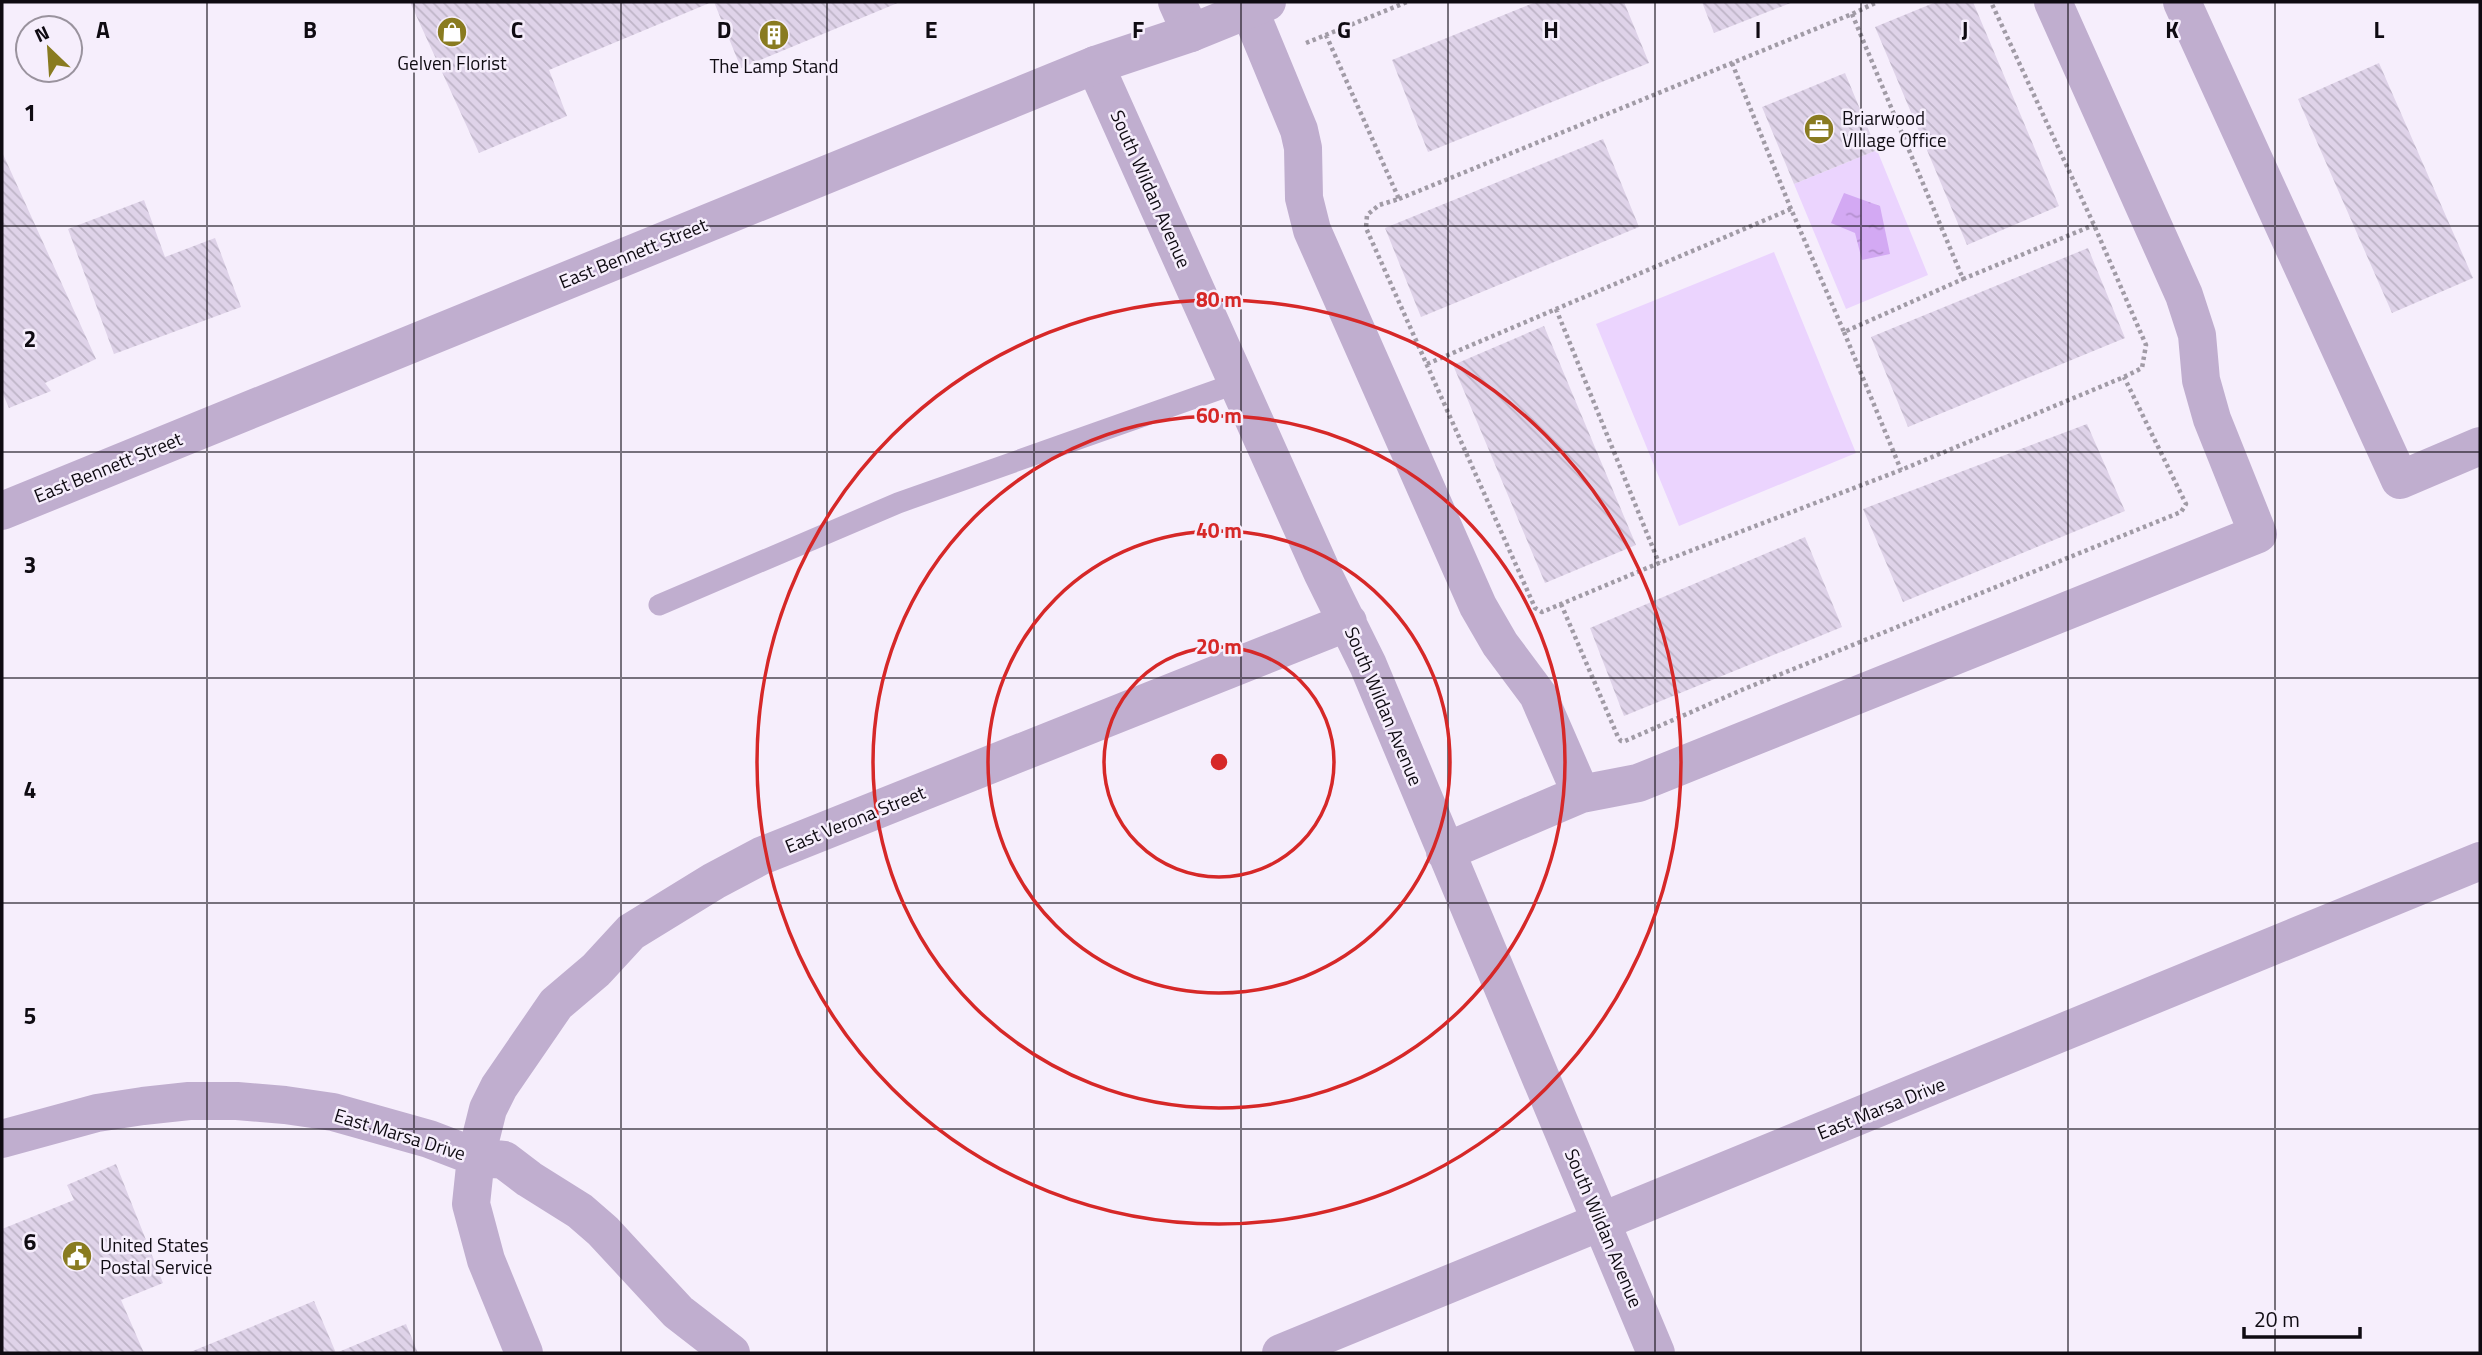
<svg xmlns="http://www.w3.org/2000/svg" width="2482" height="1355" font-family="'Titillium Web',sans-serif">
	<style>
		.pitch { fill: #ebd4fe }
		.water { fill: url(#water-ripples) }
		.building { fill: url(#building-back-hatch) }
		.lines { fill: none; stroke-linecap: round; stroke-linejoin: round }
		.path { stroke: #a19ba6; stroke-width: 4.5; stroke-dasharray: 3.5 3.5; stroke-linecap: butt }
		.service { stroke: #c0aecf; stroke-width: 21 }
		.minor { stroke: #c0aecf; stroke-width: 38 }
		.tertiary { stroke: #c0aecf; stroke-width: 38 }
		.grid { fill: none; stroke: #0f0b12; stroke-width: 2; stroke-opacity: 0.55 }
		.ring { fill: none; stroke: #d62828; stroke-width: 3.5 }
		.labels { text-anchor: middle; stroke-width: 5; stroke-linejoin: round; paint-order: stroke }
		.poi-label { font-size: 19px; fill: #0f0b12; stroke: #f6eefc }
		.street-label { font-size: 19px; fill: #0f0b12; stroke: #f6eefc }
		.grid-label { font-size: 23px; text-anchor: middle; font-weight: bold; fill: #0f0b12; stroke: #f6eefc; stroke-width: 5; stroke-linejoin: round; paint-order: stroke }
		.centre { fill: #d62828; stroke: #f6eefc; stroke-width: 3.5 }
		.ring-label { font-size: 21px; text-anchor: middle; font-weight: bold; fill: #d62828; stroke: #f6eefc; stroke-width: 5; stroke-linejoin: round; paint-order: stroke }
	</style>
	<defs>
		<pattern id="water-ripples" width="26" height="14" patternUnits="userSpaceOnUse" patternTransform="scale(1.75)"><rect width="26" height="14" fill="#d3a9f3"/><path d="M2 4q2-2 4 0t4 0M15 11q2-2 4 0t4 0" fill="none" stroke="#b490cf"/></pattern>
		<pattern id="building-back-hatch" width="6" height="6" patternUnits="userSpaceOnUse" patternTransform="scale(1.75)"><rect width="6" height="6" fill="#dfd3e9"/><path d="M-1 5l2 2M0 0l6 6M5-1l2 2" fill="none" stroke="#beb4c7"/></pattern>
	</defs>
	<rect width="100%" height="100%" fill="#f6eefc"/>
	<path class="pitch" d="M1877,150L1928,275L1846,309L1794,184Z
		M1774,252L1856,453L1679,526L1596,324Z"/>
	<path class="water" d="M1844,193L1880,206L1890,254L1862,260L1855,233L1831,223Z"/>
	<path class="building" d="M410,2H712L549,70L567,116L479,153Z
		M714,2H900L741,68Z
		M1536,2H1624L1649,63L1428,152L1392,60Z
		M1702,2H1793L1714,33Z
		M1936,2H1973L2059,206L1967,245L1875,27Z
		M2379,63L2473,278L2392,313L2298,99Z
		M1845,73L1877,150L1794,184L1762,107Z
		M1603,139L1639,227L1421,317L1385,228Z
		M2,152L96,359L45,383L51,391L9,408L2,392Z
		M144,200L165,257L215,238L241,307L114,354L68,229Z
		M2088,248L2125,338L1908,427L1871,337Z
		M1544,326L1636,545L1545,583L1453,365Z
		M2087,424L2125,511L1903,602L1863,509Z
		M1805,537L1842,627L1624,716L1590,628Z
		M116,1164L163,1283L121,1300L144,1353H2V1229L74,1200L67,1185Z
		M314,1301L336,1353L406,1324L418,1353H188Z"/>
	<g class="lines">
		<path class="path" d="M1852,14L1963,279L2094,225
			M1326,35L1399,199L1379,205L1367,215L1366,228L1532,601L1535,608L1542,612L1659,563L1901,470L2124,377L2142,368L2146,345L2094,225L1991,2
			M1306,43L1407,2
			M1732,63L1791,209L1844,332L1963,279
			M1399,199L1852,14L1877,2
			M1556,309L1659,563
			M1844,332L1901,470
			M1427,364L1791,209
			M1561,604L1618,737L1621,741H1625L1744,689L2181,512L2186,504L2124,377"/>
		<path class="service" d="M659,605L898,503L1237,383"/>
		<path class="minor" d="M1177,2L1191,33
			M2182,2L2400,480L2480,446
			M1249,9L1299,130L1303,148L1304,198L1312,230L1478,606L1500,644L1538,695L1581,794L1445,852
			M1095,65L1322,572L1368,665L1656,1353
			M1581,794L1638,783L2258,534L2212,419L2201,380L2197,335L2184,295L2053,2
			M2,1139L97,1113L143,1106L189,1101H237L285,1105L333,1112L429,1139L476,1157L504,1160L529,1179L580,1211L603,1231L678,1312L731,1353
			M524,1353L486,1260L471,1204L476,1157L488,1109L499,1087L556,1004L596,970L631,932L714,881L761,856L1348,622
			M1281,1353L2480,861"/>
		<path class="tertiary" d="M2,511L1095,65L1191,33L1267,2"/>
	</g>
	<path class="grid" d="M207,2V1353M414,2V1353M621,2V1353M827,2V1353M1034,2V1353M1241,2V1353M1448,2V1353M1655,2V1353M1861,2V1353M2068,2V1353M2275,2V1353M2,226H2480M2,452H2480M2,678H2480M2,903H2480M2,1129H2480"/>
	<g class="ring">
		<circle cx="1219" cy="762" r="115"/>
		<circle cx="1219" cy="762" r="231"/>
		<circle cx="1219" cy="762" r="346"/>
		<circle cx="1219" cy="762" r="462"/>
	</g>
	<defs>
		<g id="shop-disc" transform="scale(1.575)"><circle r="9.5" fill="#897b20" stroke="#f6eefc"/><path d="M-5-2.5h2.3a2.7 3.5 0 0 1 5.4 0H5L5.5 6h-11ZM-1.5-2.5h3a1.5 2.3 0 0 0-3 0Z" fill="#fff"/></g>
		<g id="building-disc" transform="scale(1.575)"><circle r="9.5" fill="#897b20" stroke="#f6eefc"/><path d="M-4-6H4V6H1V3H-1V6H-4ZM-2.5-4.3h1.7v1.8h-1.7ZM.8-4.3h1.7v1.8H.8ZM-2.5-1h1.7V.8h-1.7ZM.8-1h1.7V.8H.8Z" fill="#fff"/></g>
		<g id="office-disc" transform="scale(1.575)"><circle r="9.5" fill="#897b20" stroke="#f6eefc"/><path d="M-6-3h4V-5.5h4V-3h4V5H-6ZM-1-4.5V-3h2v-1.5ZM-6 0V1H6V0Z" fill="#fff"/></g>
		<g id="civic-disc" transform="scale(1.575)"><circle r="9.5" fill="#897b20" stroke="#f6eefc"/><path d="M-.6-6.5H3V-4.5H.6V-3L4-1V1h2V6H-6V1h2V-1L-.6-3ZM-1.2 2.5V6h2.4V2.5Z" fill="#fff"/></g>
	</defs>
	<g fill-rule="evenodd">
		<use href="#shop-disc" x="452" y="32"/>
		<use href="#building-disc" x="774" y="35"/>
		<use href="#office-disc" x="1819" y="129"/>
		<use href="#civic-disc" x="77" y="1256"/>
	</g>
	<g class="labels">
		<g class="poi-label">
			<text x="452" y="70">Gelven Florist</text>
			<text x="774" y="73">The Lamp Stand</text>
			<text x="1842" y="125" text-anchor="start">Briarwood<tspan x="1842" dy="22">VIllage Office</tspan></text>
			<text x="100" y="1252" text-anchor="start">United States<tspan x="100" dy="22">Postal Service</tspan></text>
		</g>
		<g class="street-label">
			<text transform="translate(1151 189) rotate(66)" y="7">South Wildan Avenue</text>
			<text transform="translate(633 253) rotate(-22)" y="7">East Bennett Street</text>
			<text transform="translate(108 467) rotate(-22)" y="7">East Bennett Street</text>
			<text transform="translate(1384 706) rotate(67)" y="7">South Wildan Avenue</text>
			<text transform="translate(855 819) rotate(-22)" y="7">East Verona Street</text>
			<text transform="translate(1881 1108) rotate(-22)" y="7">East Marsa Drive</text>
			<text transform="translate(400 1134) rotate(17)" y="7">East Marsa Drive</text>
			<text transform="translate(1604 1228) rotate(67)" y="7">South Wildan Avenue</text>
		</g>
	</g>
	<g class="grid-label">
		<text x="103" y="38">A</text>
		<text x="310" y="38">B</text>
		<text x="517" y="38">C</text>
		<text x="724" y="38">D</text>
		<text x="931" y="38">E</text>
		<text x="1138" y="38">F</text>
		<text x="1344" y="38">G</text>
		<text x="1551" y="38">H</text>
		<text x="1758" y="38">I</text>
		<text x="1965" y="38">J</text>
		<text x="2172" y="38">K</text>
		<text x="2379" y="38">L</text>
		<text x="30" y="121">1</text>
		<text x="30" y="347">2</text>
		<text x="30" y="573">3</text>
		<text x="30" y="798">4</text>
		<text x="30" y="1024">5</text>
		<text x="30" y="1250">6</text>
	</g>
	<circle cx="1219" cy="762" r="10" class="centre"/>
	<g class="ring-label">
		<text x="1219" y="307">80 m</text>
		<text x="1219" y="423">60 m</text>
		<text x="1219" y="538">40 m</text>
		<text x="1219" y="654">20 m</text>
	</g>
	<rect width="2482" height="1355" fill="none" stroke="#0f0b12" stroke-width="7"/>
	<g transform="translate(49 49) rotate(335)"><circle r="33" fill="#f6eefc" stroke="#9a939e" stroke-width="2"/>
	<path d="M0-5L12 26L0 18L-12 26Z" fill="#897b20"/>
	<text y="-10" font-size="19" font-weight="bold" text-anchor="middle" fill="#0f0b12">N</text>
	</g>
	<path d="M2244 1327v10h116v-10" fill="none" stroke="#0f0b12" stroke-width="3.5"/>
	<text x="2254" y="1327" font-size="21" fill="#0f0b12" stroke="#f6eefc" stroke-width="5" paint-order="stroke">20 m</text>
</svg>
